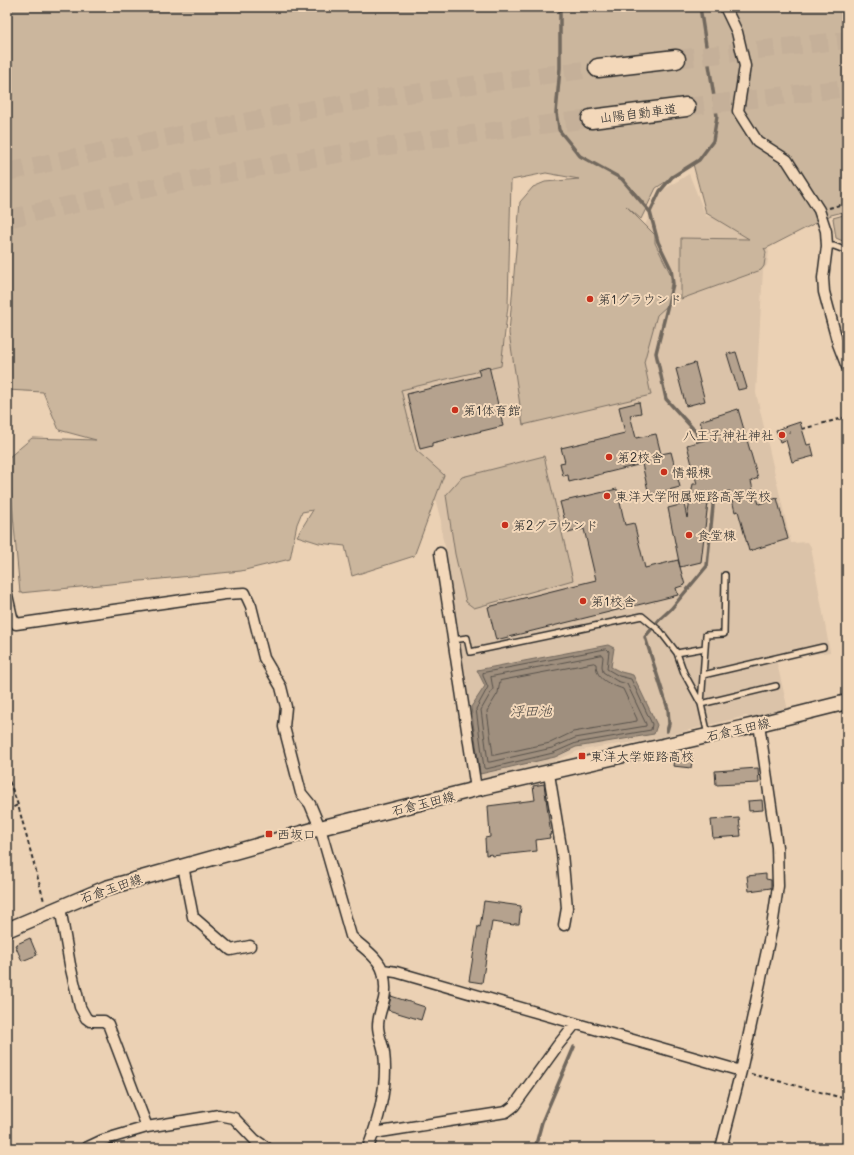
<svg xmlns="http://www.w3.org/2000/svg" width="854" height="1155" font-family="Mali,'Klee One',sans-serif">
	<style>
		.built { fill: #dbc3a9 }
		.green { fill: #cbb69d; stroke: #7b7064 }
		.water { fill: #9f8f7e; stroke: #71675d }
		.lines { fill: none; stroke-linecap: round; stroke-linejoin: round }
		.shore { stroke: #59534c; stroke-width: 1 }
		.stream { stroke: #71675d; stroke-width: 3.5 }
		.building { fill: #b5a28e; stroke: #2b2b2b }
		.highway-tunnel { stroke: #c5b099; stroke-width: 18; stroke-dasharray: 18 9; stroke-linecap: butt }
		.lane-casing { stroke: #2b2b2b; stroke-width: 8 }
		.street-casing { stroke: #2b2b2b; stroke-width: 13 }
		.secondary-casing { stroke: #2b2b2b; stroke-width: 17 }
		.highway-casing { stroke: #2b2b2b; stroke-width: 21 }
		.path { stroke: #2b2b2b; stroke-width: 2; stroke-dasharray: 4 3; stroke-linecap: butt }
		.lane { stroke: #f3d8ba; stroke-width: 5 }
		.street { stroke: #f3d8ba; stroke-width: 10 }
		.secondary { stroke: #f3d8ba; stroke-width: 14 }
		.highway { stroke: #f3d8ba; stroke-width: 18 }
		.poi-dot { fill: #c8321e; stroke: #f3d8ba; stroke-width: 1.5 }
		.labels { text-anchor: middle; stroke-width: 4; stroke-linejoin: round; paint-order: stroke }
		.street-label { font-size: 13px; fill: #2b2b2b; stroke: #f3d8ba }
		.poi-label { font-size: 13px; fill: #2b2b2b; stroke: #f3d8ba; text-anchor: start }
		.water-label { font-size: 14px; font-style: italic; fill: #484440; stroke: #f3d8ba }
	</style>
	<rect width="100%" height="100%" fill="#ebd1b4"/>
	<filter id="ink" filterUnits="userSpaceOnUse"><feTurbulence type="fractalNoise" baseFrequency=".025" numOctaves="2"/><feDisplacementMap in="SourceGraphic" scale="8" xChannelSelector="R" yChannelSelector="G"/><feConvolveMatrix kernelMatrix="1 2 1 2 8 2 1 2 1" color-interpolation-filters="sRGB"/></filter>
	<g filter="url(#ink)">
		<path class="built" d="M689,174L706,216L744,222L766,245L769,252L767,265L763,270L756,393L791,543L808,542L811,547L830,652L776,659L788,710L751,719L746,716L645,741L604,746L578,751L548,764L482,779L480,778L465,673L449,583L447,553L442,536L441,521L428,472L414,454L401,390L496,357L509,333L520,202L533,187L545,182L601,183L645,225L663,190Z"/>
		<path class="green" d="M7,7H847V211L831,215L765,249L764,248L766,252L764,266L761,270L681,299V238L749,239L706,213L693,164L656,188L641,219L626,206L655,235V243L672,277L667,306L657,315L644,362L651,395L523,425L509,333L520,202L533,187L545,182L579,179L546,173L511,180L508,306L501,366L401,390L416,450L444,475L414,556L352,576L345,546L319,543L297,536L313,510L302,512L297,524L290,559L241,571L20,593L8,458L32,438L96,440L59,430L43,392L7,390Z
			M847,214V243L836,238L833,218Z
			M544,456L573,580L474,608L466,602L455,554L446,495L462,477Z"/>
		<path class="water" d="M608,645L614,648L611,667L621,672L633,675L657,725L654,734L576,747L555,757L480,774L471,707L485,686L477,670Z"/>
		<g class="lines">
			<path class="shore" d="M607,649L609,651L607,669L619,676L631,679L652,724L651,730L576,743L553,753L486,769L484,768L476,709L488,687L483,676V673Z
				M602,655L603,657L602,666L603,672L617,681L627,684L646,724V726L575,738L552,748L490,762H488L481,710L493,689L491,677Z
				M594,663L596,664C596,680 610,684 623,689L637,719V721L573,732L550,743L495,755H493L487,711L498,693L500,681Z"/>
			<path class="stream" d="M560,7V68L556,113L559,130L580,156L622,179L650,212L658,242L671,269L673,284L656,353L666,399L696,432L699,445
				M650,212L660,191L672,177L699,160L713,141L717,116L700,7
				M667,731L669,724L668,709L645,637L659,620L671,609L707,566L713,506L712,496
				M535,1148L542,1122L574,1047"/>
		</g>
		<path class="building" d="M736,352L747,388L738,390L727,354Z
			M695,363L705,401L686,406L676,369Z
			M489,366L503,426L432,443V446L420,449L407,394L480,376L478,369Z
			M639,402L641,413L630,415L636,438L656,434L661,454L671,452L680,487L649,495L642,464L569,482L568,475L563,476L560,463L565,462L561,448L625,433L619,407Z
			M738,409L758,478L751,481L755,499L757,498L759,504L777,498L788,539L749,551L738,511L735,512L730,491L716,494H709L701,562L680,567L668,508L684,504L687,518L693,484H697L687,445L705,440L700,421Z
			M800,422L807,445L811,444L814,456L792,462L786,440L780,442L776,430Z
			M617,489L625,525L634,523L645,568L678,560L685,585L676,588L678,595L496,640L488,607L596,580L584,529L568,533L560,502Z
			M675,752L693,754L691,768L673,766Z
			M758,768L759,783L716,785L715,771Z
			M544,784L551,835H549L550,838L536,840L537,851L492,856V854L486,855L485,838L490,837L488,806L535,800L533,786Z
			M762,800L763,810L749,811L748,801Z
			M739,818L741,836L713,838L711,820Z
			M766,874V879L771,880V888L749,891L747,876Z
			M484,901L521,906L519,924H514V925L492,922L482,983L469,981L478,926L480,927Z
			M30,938L37,955L22,961L15,945Z
			M391,996L425,1007L421,1020L388,1010Z"/>
		<g class="lines">
			<path class="highway-tunnel" d="M676,59L847,40
				M686,107L847,88
				M7,172C94,153 182,134 270,117C378,96 488,83 598,68
				M7,219C155,185 305,157 456,136C501,130 546,124 591,119"/>
			<g class="lane-casing">
				<path id="lane" d="M827,246H834L847,251
					M725,575L724,634L706,635L701,704L776,686
					M453,640L467,638L470,652L642,616L660,631L677,653L684,673L701,704L708,735
					M677,653L705,648
					M703,675L823,647"/>
			</g>
			<g class="street-casing">
				<path id="street" d="M725,7L737,32L745,66L738,111L757,141L787,160L819,210L826,231L827,246L823,278L824,292L838,344L847,367
					M440,553L476,789
					M7,595L12,617L16,624L225,594L245,593L251,606L264,658L281,687L286,707L284,727L301,793L310,804L320,828L351,936C361,947 379,957 383,972C385,980 386,990 384,999C382,1008 378,1016 378,1026C378,1035 383,1044 384,1053C388,1084 379,1119 368,1148
					M549,774L562,853L567,908L564,925
					M183,866L193,917L231,950L250,946
					M60,907L70,965L80,1007L86,1018L90,1021H104L108,1024L147,1127
					M383,970L396,972L741,1071
					M374,1133L506,1112L514,1106L558,1045L575,1024
					M86,1148L103,1140L147,1127L219,1115L234,1118L255,1140L267,1148
					M721,1148L741,1071L772,927L778,886L777,847L759,724"/>
			</g>
			<g class="secondary-casing">
				<path id="secondary" d="M7,930L106,888L320,828L476,789L759,724L847,702"/>
			</g>
			<g class="highway-casing">
				<path id="highway" d="M598,68L676,59
					M591,119L686,107"/>
			</g>
			<path class="path" d="M829,208L847,203
				M802,429L847,417
				M789,433L790,432
				M7,775L18,805L44,901
				M7,810L18,805
				M751,1074L847,1099"/>
			<use href="#lane" class="lane"/>
			<use href="#street" class="street"/>
			<use href="#secondary" class="secondary"/>
			<use href="#highway" class="highway"/>
		</g>
	</g>
	<g class="poi-dot">
		<circle cx="590" cy="299" r="4"/>
		<circle cx="455" cy="410" r="4"/>
		<circle cx="782" cy="435" r="4"/>
		<circle cx="609" cy="457" r="4"/>
		<circle cx="664" cy="472" r="4"/>
		<circle cx="607" cy="496" r="4"/>
		<circle cx="505" cy="525" r="4"/>
		<circle cx="689" cy="535" r="4"/>
		<circle cx="583" cy="601" r="4"/>
		<rect x="578" y="752" width="8" height="8" rx="2"/>
		<rect x="265" y="830" width="8" height="8" rx="2"/>
	</g>
	<g class="labels">
		<g class="street-label">
			<text transform="translate(638 113) rotate(-7)" y="5">山陽自動車道</text>
			<text transform="translate(738 729) rotate(-13)" y="5">石倉玉田線</text>
			<text transform="translate(423 803) rotate(-14)" y="5">石倉玉田線</text>
			<text transform="translate(111 888) rotate(-19)" y="5">石倉玉田線</text>
		</g>
		<g class="poi-label">
			<text x="598" y="304">第1グラウンド</text>
			<text x="463" y="415">第1体育館</text>
			<text x="774" y="440" text-anchor="end">八王子神社神社</text>
			<text x="617" y="462">第2校舎</text>
			<text x="672" y="477">情報棟</text>
			<text x="615" y="501">東洋大学附属姫路高等学校</text>
			<text x="513" y="530">第2グラウンド</text>
			<text x="697" y="540">食堂棟</text>
			<text x="591" y="606">第1校舎</text>
			<text x="590" y="761">東洋大学姫路高校</text>
			<text x="277" y="839">西坂口</text>
		</g>
		<g class="water-label">
			<text x="531" y="716">浮田池</text>
		</g>
	</g>
	<rect width="854" height="1155" fill="none" stroke="#f3d8ba" stroke-width="24"/>
	<rect x="12" y="12" width="830" height="1131" fill="none" stroke="#2b2b2b" stroke-width="1.5" filter="url(#ink)"/>
</svg>
